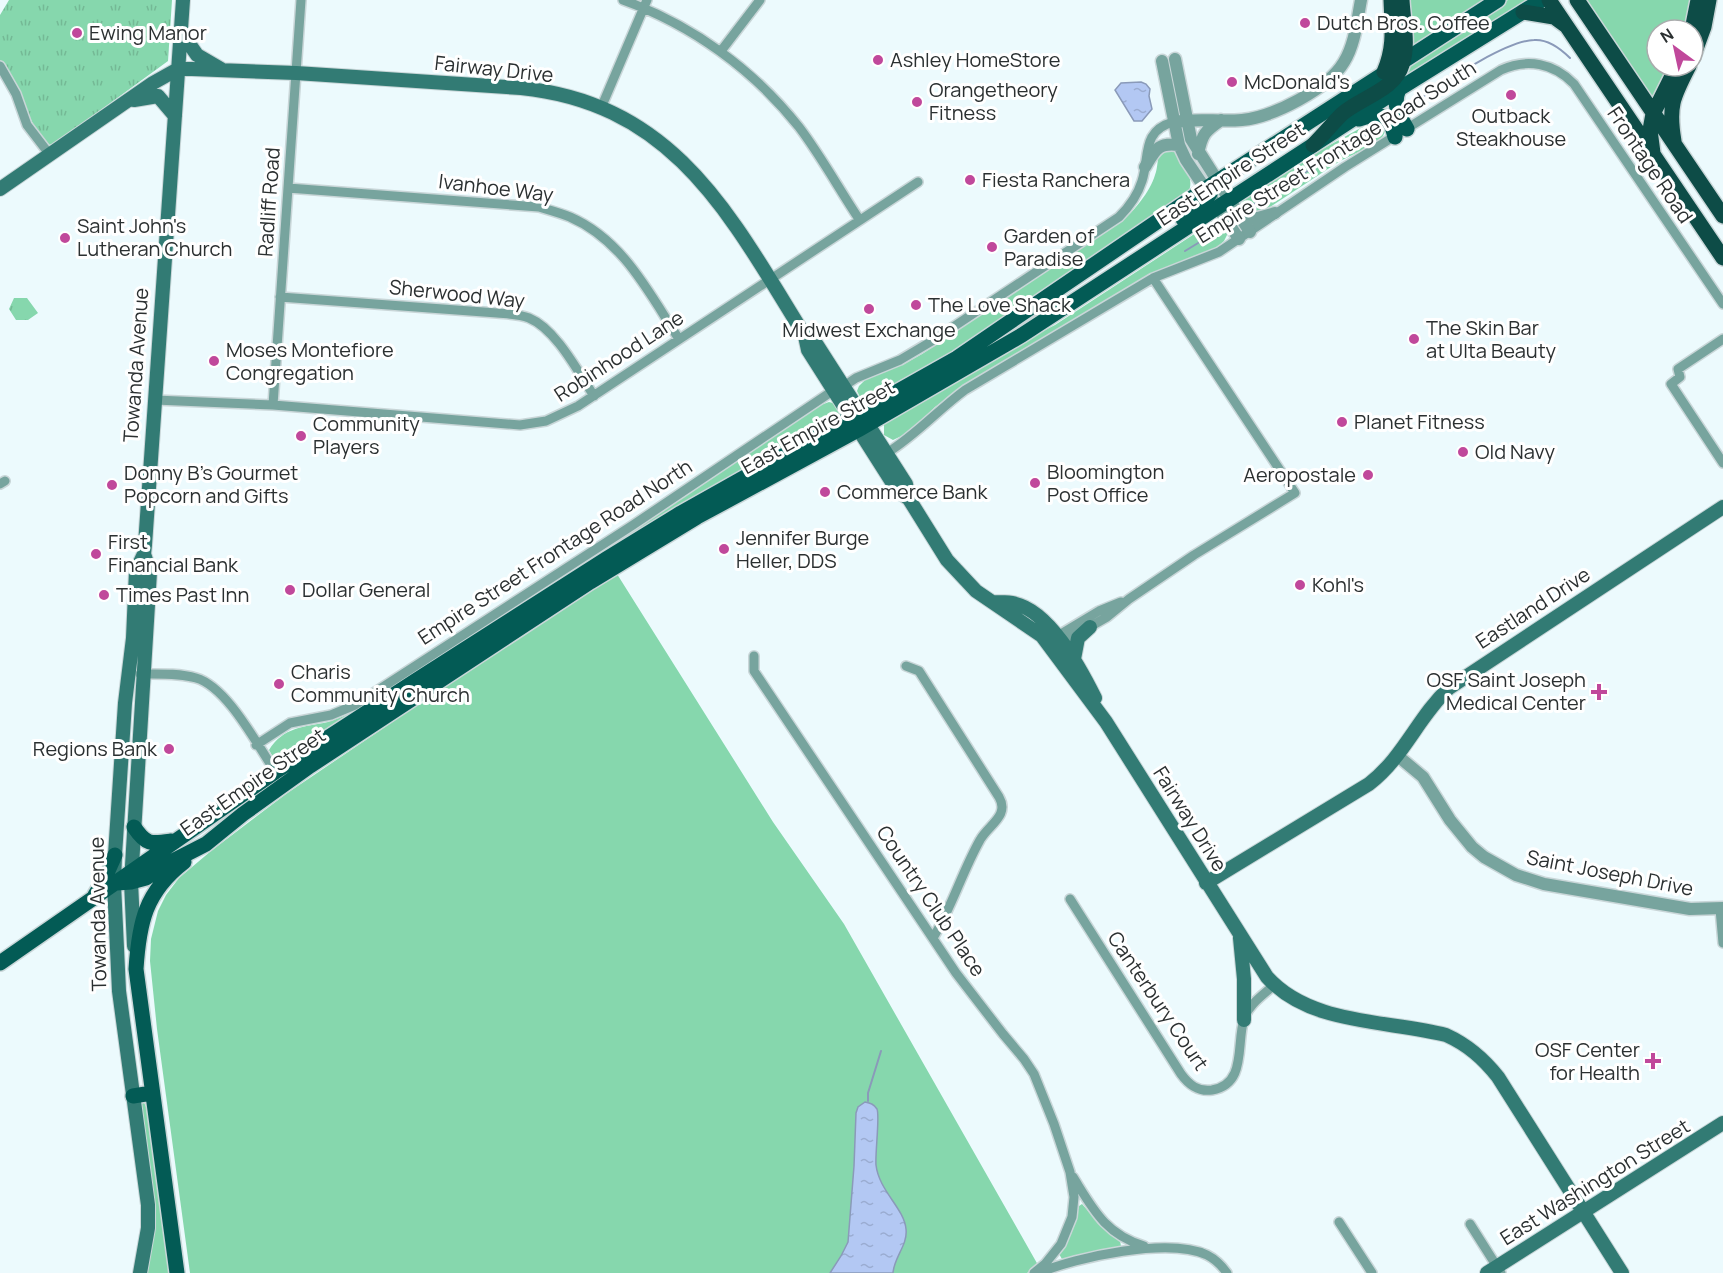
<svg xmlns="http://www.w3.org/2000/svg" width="1723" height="1273" font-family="Manrope,sans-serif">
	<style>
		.green { fill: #86d7ad }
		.park { fill: url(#park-tufts) }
		.water { fill: url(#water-ripples); stroke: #8a9ab9; stroke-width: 1.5 }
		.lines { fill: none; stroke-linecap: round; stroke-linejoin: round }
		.stream { stroke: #8a9ab9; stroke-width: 2 }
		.minor-casing { stroke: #c9d6d8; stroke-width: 12 }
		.tertiary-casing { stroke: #c9d6d8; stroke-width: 15 }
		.secondary-casing { stroke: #c9d6d8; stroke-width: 16 }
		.primary-casing { stroke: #c9d6d8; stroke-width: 18 }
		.trunk-casing { stroke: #c9d6d8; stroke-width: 18 }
		.minor { stroke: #77a49e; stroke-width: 9 }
		.tertiary { stroke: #77a49e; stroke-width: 12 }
		.secondary { stroke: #327b74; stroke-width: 14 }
		.primary { stroke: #035b55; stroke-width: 15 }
		.trunk { stroke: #0d4c47; stroke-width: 15 }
		.poi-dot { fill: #c0489b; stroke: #fff; stroke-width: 2 }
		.labels { text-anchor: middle; stroke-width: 6; stroke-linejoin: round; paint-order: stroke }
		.poi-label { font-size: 20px; fill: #2b3031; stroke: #fff; text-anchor: start }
		.street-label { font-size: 20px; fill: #2b3031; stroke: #fff }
	</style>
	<defs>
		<pattern id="park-tufts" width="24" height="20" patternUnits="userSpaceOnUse" patternTransform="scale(1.5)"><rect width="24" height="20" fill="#86d7ad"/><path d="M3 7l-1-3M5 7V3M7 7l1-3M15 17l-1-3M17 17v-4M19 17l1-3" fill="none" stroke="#74b995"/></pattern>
		<pattern id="water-ripples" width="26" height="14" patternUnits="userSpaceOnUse" patternTransform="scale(1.5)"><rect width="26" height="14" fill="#b3c8f3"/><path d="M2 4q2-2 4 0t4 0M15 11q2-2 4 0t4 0" fill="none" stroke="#9aacd1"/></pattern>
	</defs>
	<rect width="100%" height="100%" fill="#ecfafd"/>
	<path class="green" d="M1408,0H1486L1411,47Z
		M1508,0H1533L1406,79L1405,75L1412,60Z
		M1587,0H1694L1687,30H1657V66H1672L1653,98Z
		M1377,119L1386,129L1383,136L1375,144L1340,161L1261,213L1246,216L1240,207L1246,196L1279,173Z
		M1174,150C1182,163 1196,177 1188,193L950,356L867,402L861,399L857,391L859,386L865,380L904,364L922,354L1121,222C1134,211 1150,192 1155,175C1158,167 1157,159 1160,151Z
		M1216,223L1223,225L1228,233L1224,241L1215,249L1152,274L966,385L935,407L910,432L893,440L884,435V424L892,418L1021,342L1055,325L1205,227Z
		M829,402L836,404L840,413L839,417L282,759H274L269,750C283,727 304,727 328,722C337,719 346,715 355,711L643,524L818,406Z
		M617,574L773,822L844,924L1038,1265L1027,1273H190L157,1029L150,961L151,939L158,911L166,895L179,878L211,851L286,794L450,683Z
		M143,1100L146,1107L169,1273H145L141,1102Z
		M1082,1204L1104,1229L1120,1241L1121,1246L1062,1259L1059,1254L1071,1234L1079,1206Z"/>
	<path class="park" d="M9,0H172L168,61L54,144L48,145L37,133L16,86L0,62V15Z
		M14,298H27L38,313L28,320H16L9,309Z"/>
	<path class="water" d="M1141,82L1146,84L1150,89L1149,96L1152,109L1142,121H1134L1115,90L1121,83Z
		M865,1102C870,1103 874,1104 877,1109C880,1116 875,1153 876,1165C879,1191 904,1208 906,1229C908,1245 894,1257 893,1273H830L841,1256L848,1242L854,1166L856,1113L858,1107Z"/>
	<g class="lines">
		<path class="stream" d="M1404,109C1434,90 1502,41 1534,40C1548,39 1561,49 1570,58
			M1246,209L1380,126
			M1185,251L1221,229
			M868,1101V1093L881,1051"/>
		<g class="minor-casing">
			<path id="minor" d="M623,0C692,25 753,69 799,127C821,156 839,189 859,219
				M721,51L760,0
				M0,66L16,94L27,125L50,155
				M601,108L647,0
				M288,188L539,207C549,210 560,213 570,217C623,240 649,293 679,339
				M280,297L497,313C507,314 519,314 529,318C556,329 578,372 594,396
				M1723,339L1678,369L1680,377L1671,384L1723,463
				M844,386L856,378L900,360L932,341L1119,217C1129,207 1138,194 1142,181C1150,157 1141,131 1173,122
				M155,400L273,405L520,425L546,421L578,406L918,182
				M273,405L301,0
				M887,453C916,435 938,410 965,390L1153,278L1219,252L1345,167L1501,70C1527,58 1554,63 1574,84L1723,304
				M0,484L5,481
				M1054,638L1099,611L1121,602
				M1060,644L1107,617L1129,599L1194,555L1295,493L1153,278
				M754,656V671L956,973L1003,1034L1024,1059L1034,1074L1054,1124L1070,1172L1074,1197L1072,1217L1061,1244L1045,1264L1034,1273
				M906,666L919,671L999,797C1010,816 988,825 980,840C962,872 952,907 933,938
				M140,674C158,674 179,673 196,678C228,687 258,747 277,774
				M256,745L290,723L331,715L355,705L633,525L834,390
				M1070,899L1181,1074C1189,1085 1198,1092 1212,1090C1247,1084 1236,1044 1244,1019C1248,1005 1263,995 1274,985
				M1720,909L1723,943
				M1073,1177C1093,1209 1105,1234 1144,1246
				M1339,1222L1372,1273
				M1470,1224L1501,1273
				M1039,1273C1076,1257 1169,1237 1207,1255C1215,1259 1222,1266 1227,1273"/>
		</g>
		<g class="tertiary-casing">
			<path id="tertiary" d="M1175,59L1191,139L1250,232
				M1162,61L1179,145L1186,160L1239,239
				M1173,122C1197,118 1219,122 1242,120C1273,117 1328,89 1344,62C1355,44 1357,21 1361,0
				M1198,154C1202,134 1205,131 1221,120
				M1145,167C1155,150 1158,142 1179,145
				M1240,218H1258L1275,213
				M1398,756L1423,777L1450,820L1472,847L1484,857L1516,875L1544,884L1690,909L1723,908"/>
		</g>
		<g class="secondary-casing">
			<path id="secondary" d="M181,32L197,55L221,69
				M134,100L158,96L175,116
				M0,189L153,83L178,69H192L296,73L521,88C676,104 731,217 805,336L817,345L906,484L909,499
				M805,336L808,350L897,490L909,499L947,560L976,591L1042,636L1106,722L1267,977C1310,1025 1387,1020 1446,1035C1468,1045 1483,1058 1498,1077L1622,1273
				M993,602C999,602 1006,602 1012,603C1049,609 1080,668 1095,698
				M1074,659L1078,638L1090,627
				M1206,883L1369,784C1404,757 1418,717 1449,688L1723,507
				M1240,938L1244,979V1020
				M134,946L131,882L150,572L144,554L145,545L183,0
				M140,1273L148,1228V1205L119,991L114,884L115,855L125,703L133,638L136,571L144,554
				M1487,1273L1723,1123"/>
		</g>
		<g class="primary-casing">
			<path id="primary" d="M1399,89C1392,105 1399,115 1407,129
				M1359,119L1372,115L1385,117L1392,126L1395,137
				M1183,219C1198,209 1208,200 1215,184
				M134,827C146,845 151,844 171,841
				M117,883L131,882L146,878L167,864L206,844L243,814L310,766L590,582L697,517L858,430L1022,335L1399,89L1542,0
				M95,895L104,880L115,855
				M0,963L275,772L415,681L606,559L681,513L957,358L1205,189L1498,0
				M133,1096L152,1093
				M177,1273L136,969C139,923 145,892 184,862"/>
		</g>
		<g class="trunk-casing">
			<path id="trunk" d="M1549,0L1723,258
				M1577,0L1723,216
				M1523,12L1554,17L1565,25
				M1692,30L1698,0
				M1693,57L1704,27L1709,0
				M1384,72C1395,47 1392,27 1391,0
				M1674,141C1668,106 1673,97 1689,66
				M1313,145C1323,135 1332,124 1342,114C1360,98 1395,90 1402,65C1409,46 1403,20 1402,0
				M1653,153L1650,130L1653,114L1677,66"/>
		</g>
		<use href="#minor" class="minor"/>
		<use href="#tertiary" class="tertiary"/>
		<use href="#secondary" class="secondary"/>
		<use href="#primary" class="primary"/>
		<use href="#trunk" class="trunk"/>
	</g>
	<g class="poi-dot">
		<circle cx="1305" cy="23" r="6"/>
		<circle cx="77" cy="33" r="6"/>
		<circle cx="878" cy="60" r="6"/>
		<circle cx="1232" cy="82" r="6"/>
		<circle cx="1511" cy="95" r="6"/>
		<circle cx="917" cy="102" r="6"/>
		<circle cx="970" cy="180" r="6"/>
		<circle cx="65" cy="238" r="6"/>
		<circle cx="992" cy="247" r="6"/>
		<circle cx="916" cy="305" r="6"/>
		<circle cx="869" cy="309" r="6"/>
		<circle cx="1414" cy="339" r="6"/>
		<circle cx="214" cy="361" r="6"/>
		<circle cx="1342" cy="422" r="6"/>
		<circle cx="301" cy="436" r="6"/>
		<circle cx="1463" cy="452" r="6"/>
		<circle cx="1368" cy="475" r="6"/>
		<circle cx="1035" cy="483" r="6"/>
		<circle cx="112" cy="485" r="6"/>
		<circle cx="825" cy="492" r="6"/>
		<circle cx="724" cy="549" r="6"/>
		<circle cx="96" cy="554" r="6"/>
		<circle cx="1300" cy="585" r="6"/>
		<circle cx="290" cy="590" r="6"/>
		<circle cx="104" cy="595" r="6"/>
		<circle cx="279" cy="684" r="6"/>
		<path d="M1596 683h6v6h6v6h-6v6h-6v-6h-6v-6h6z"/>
		<circle cx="169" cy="749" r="6"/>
		<path d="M1650 1052h6v6h6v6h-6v6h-6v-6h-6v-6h6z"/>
	</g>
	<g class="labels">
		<g class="poi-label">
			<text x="1317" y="30">Dutch Bros. Coffee</text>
			<text x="89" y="40">Ewing Manor</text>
			<text x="890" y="67">Ashley HomeStore</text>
			<text x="1244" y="89">McDonald's</text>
			<text x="929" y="97">Orangetheory<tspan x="929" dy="23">Fitness</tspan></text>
			<text x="1511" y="123" text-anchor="middle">Outback<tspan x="1511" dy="23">Steakhouse</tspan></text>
			<text x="982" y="187">Fiesta Ranchera</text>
			<text x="77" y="233">Saint John's<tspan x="77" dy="23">Lutheran Church</tspan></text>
			<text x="1004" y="243">Garden of<tspan x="1004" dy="23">Paradise</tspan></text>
			<text x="928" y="312">The Love Shack</text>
			<text x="1426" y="335">The Skin Bar<tspan x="1426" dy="23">at Ulta Beauty</tspan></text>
			<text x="869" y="337" text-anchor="middle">Midwest Exchange</text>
			<text x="226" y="357">Moses Montefiore<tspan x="226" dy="23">Congregation</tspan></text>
			<text x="1354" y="429">Planet Fitness</text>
			<text x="313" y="431">Community<tspan x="313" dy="23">Players</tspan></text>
			<text x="1475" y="459">Old Navy</text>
			<text x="1047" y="479">Bloomington<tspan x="1047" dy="23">Post Office</tspan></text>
			<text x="124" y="480">Donny B's Gourmet<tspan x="124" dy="23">Popcorn and Gifts</tspan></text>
			<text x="1356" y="482" text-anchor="end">Aeropostale</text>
			<text x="837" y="499">Commerce Bank</text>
			<text x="736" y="545">Jennifer Burge<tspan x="736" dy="23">Heller, DDS</tspan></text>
			<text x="108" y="549">First<tspan x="108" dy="23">Financial Bank</tspan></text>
			<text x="1312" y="592">Kohl's</text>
			<text x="302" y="597">Dollar General</text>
			<text x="116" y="602">Times Past Inn</text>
			<text x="291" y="679">Charis<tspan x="291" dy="23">Community Church</tspan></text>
			<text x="1586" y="687" text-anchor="end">OSF Saint Joseph<tspan x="1586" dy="23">Medical Center</tspan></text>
			<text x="157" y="756" text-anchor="end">Regions Bank</text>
			<text x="1640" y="1057" text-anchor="end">OSF Center<tspan x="1640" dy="23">for Health</tspan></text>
		</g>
		<g class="street-label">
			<text transform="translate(494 69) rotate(6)" y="7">Fairway Drive</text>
			<text transform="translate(1336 152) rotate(-32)" y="7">Empire Street Frontage Road South</text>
			<text transform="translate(1650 165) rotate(56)" y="7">Frontage Road</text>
			<text transform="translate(1231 174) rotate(-33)" y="7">East Empire Street</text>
			<text transform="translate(496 188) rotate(7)" y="7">Ivanhoe Way</text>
			<text transform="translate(269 202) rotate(-86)" y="7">Radliff Road</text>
			<text transform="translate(457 294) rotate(6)" y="7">Sherwood Way</text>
			<text transform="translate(619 356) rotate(-33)" y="7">Robinhood Lane</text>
			<text transform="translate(136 365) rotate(-86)" y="7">Towanda Avenue</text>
			<text transform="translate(818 427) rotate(-29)" y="7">East Empire Street</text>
			<text transform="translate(555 552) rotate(-33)" y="7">Empire Street Frontage Road North</text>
			<text transform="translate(1533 608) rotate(-33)" y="7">Eastland Drive</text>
			<text transform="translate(253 782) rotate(-35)" y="7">East Empire Street</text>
			<text transform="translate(1190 819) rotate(58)" y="7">Fairway Drive</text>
			<text transform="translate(1610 873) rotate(11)" y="7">Saint Joseph Drive</text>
			<text transform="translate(931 901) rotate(56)" y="7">Country Club Place</text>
			<text transform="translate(98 914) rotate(-91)" y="7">Towanda Avenue</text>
			<text transform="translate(1158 1001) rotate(56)" y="7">Canterbury Court</text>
			<text transform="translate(1595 1182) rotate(-32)" y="7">East Washington Street</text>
		</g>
	</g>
	<g transform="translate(1675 48) rotate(327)"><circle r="28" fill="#ffffff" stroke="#aaacad" stroke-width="1.5"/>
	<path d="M0-4.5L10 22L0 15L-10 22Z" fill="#c0489b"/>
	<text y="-9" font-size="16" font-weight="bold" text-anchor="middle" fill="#2b3031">N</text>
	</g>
</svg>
